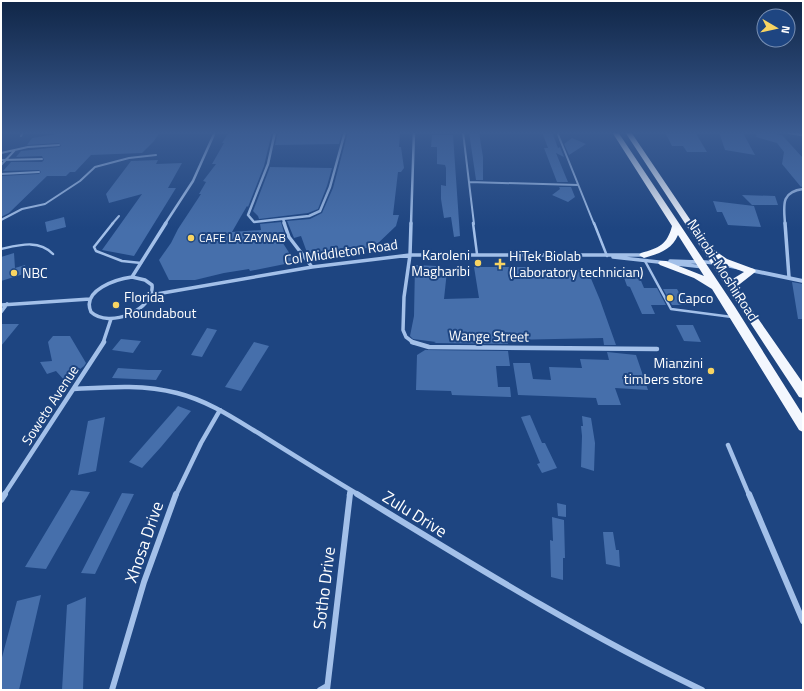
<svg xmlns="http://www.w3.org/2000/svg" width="804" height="691" font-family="'Titillium Web',sans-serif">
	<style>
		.building { fill: #466fab }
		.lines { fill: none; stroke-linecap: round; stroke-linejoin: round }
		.service-far1 { stroke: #a3c0e9; stroke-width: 2 }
		.service { stroke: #a3c0e9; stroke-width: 2.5 }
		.minor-far3 { stroke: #a3c0e9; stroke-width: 2.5 }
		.minor-far2 { stroke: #a3c0e9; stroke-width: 3.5 }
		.minor-far1 { stroke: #a3c0e9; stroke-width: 4.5 }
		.minor { stroke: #a3c0e9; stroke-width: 6 }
		.tertiary { fill: #a3c0e9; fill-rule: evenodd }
		.trunk { fill: #f3f7fe; fill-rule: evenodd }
		.poi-dot { fill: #f8d462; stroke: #1e4581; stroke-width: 1.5 }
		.labels { text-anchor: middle; stroke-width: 4; stroke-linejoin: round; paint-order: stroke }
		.far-poi-label { font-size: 12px; fill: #fff; stroke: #1e4581; text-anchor: start }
		.street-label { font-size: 14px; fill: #fff; stroke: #1e4581 }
		.poi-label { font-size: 14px; fill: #fff; stroke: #1e4581; text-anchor: start }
		.near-street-label { font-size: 17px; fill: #fff; stroke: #1e4581 }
	</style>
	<rect width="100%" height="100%" fill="#1e4581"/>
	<path class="building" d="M69,132H160L154,141L142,153L91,155L75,172H70L66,176H47L9,213L1,217V176L39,174L41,172L39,170L3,171L11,162H42L44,160L42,156L16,157L21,151L59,147L61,146L59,143L27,145L32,138Z
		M229,132H272L264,166L248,207L247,206L240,218L232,232L261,230L260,224L281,222L286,239L281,240L295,262L250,271L249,269L224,273L195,280H169L159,260L171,243L178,229L201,194H199L206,182L203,181L216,164H212L224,143H222Z
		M278,132H342L339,144L275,145Z
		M348,132H400L399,147H401L404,168L401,172H398L393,215H399L396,226L374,247L360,249V247H346L309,258L301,236L294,238L287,221L310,219L322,213L333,188Z
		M469,132H479L483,157V180H476Z
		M542,132H552L558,148L560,147L564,157L556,153L568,182H557L544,148H548Z
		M665,132H695L707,152H687L683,146H672Z
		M719,132L743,133L755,155L725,150Z
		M757,132L782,135L803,158V186L801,187L782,164L784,152L777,143L756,137Z
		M432,135H453L460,236L454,237L451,217L444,218L441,199V185L446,186V168L445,165L437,164V147H431Z
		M572,138L586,144L569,155L564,144Z
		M158,160L156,164L182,163L168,188H176L134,256L102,250L142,194L109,203L106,194L131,161Z
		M270,167L332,168L327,186L318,209L308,213L259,219L258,216L253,211Z
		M559,187H571L575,197L568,202L552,195L560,189Z
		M742,195L775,196L778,205H752Z
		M713,201L754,206L761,227L728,225L722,212H717Z
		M64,217L66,227L47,232L45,222Z
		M14,253L15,268L25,265L27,273L1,281V257Z
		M415,265L436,266V271H447L444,299L479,298L474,267H529L532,276H555L553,270L587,269L600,300L616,345H604L603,338L507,340L508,344L434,343L436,342L413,339L410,336L414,316Z
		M623,275L639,276L644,288H657L666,305H651L655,314H642L630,287L627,286Z
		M792,282L803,284V319H798Z
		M663,289H677L686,305H672Z
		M1,324H19L1,346Z
		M676,325H693L701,342L684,341Z
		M207,328L217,330L202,357L191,355Z
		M53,336H70L86,363L84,366L65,381L56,371L47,374L40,362L52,361L48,342Z
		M121,339L141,341L133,353L112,350Z
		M254,342L269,346L241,391L225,387Z
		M425,350L508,351L510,366H496L498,387H510L511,397L452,395L451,391L416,390L417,355Z
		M607,352L636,355L648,390L615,388L621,405H598L596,398L518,395L513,363H530L533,379L551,380L549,367L582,368L580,359L609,360Z
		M118,368L148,370H162L156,380L112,378Z
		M178,406L191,411L161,447L142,468L129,462Z
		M530,415L542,443H545L557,468L542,473L537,464L540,463L521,417Z
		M582,416L591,418L595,443L594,471L581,467L582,436L581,426H583Z
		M105,417L96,471L78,475L88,421Z
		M71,490L90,492L46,569L25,567Z
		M122,493L134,494L95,574L81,573Z
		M557,503L566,505V517L558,516Z
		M552,517L564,520L565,558H563V580L551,577L550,540L553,541Z
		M603,532H613L616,550H619L620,567L606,564Z
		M41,595L19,690H1V661L17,601Z
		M86,597L83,690H62L67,605Z"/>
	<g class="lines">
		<path class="service-far1" d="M463,132L474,224
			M557,132L594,224
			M21,136L23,132
			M1,153L28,147L59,145
			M1,160L42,159
			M1,165L15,150
			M1,174L39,172
			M469,182L578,185
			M1,220L22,209L45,204L80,181L95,167L129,158L156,155
			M112,224L119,216"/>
		<path class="service" d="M113,223L94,247L96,251L122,261L141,263
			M473,223L477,254
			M594,223L607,256
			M1,249C19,245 39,239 53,254
			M645,261L671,309L732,317"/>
		<path class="minor-far3" d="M275,132L268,164L248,215L254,222L309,216L320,211L330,187L345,132
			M784,132L803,135
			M283,219L285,224
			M165,224L193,181L215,132
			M411,224L414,132
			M785,224C784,206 780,192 803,189"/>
		<path class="minor-far2" d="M284,223L289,237L312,267
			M411,223L410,255L404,297L403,330L406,337L414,343
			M785,223L789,277
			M613,257L704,267
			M670,261L699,262
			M132,277L166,223
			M132,277L145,280L152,285C155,310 109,329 91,312C81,290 117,279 132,277Z
			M151,295L312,267L410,255H644
			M1,305L90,299
			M1,312L7,304
			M103,343L111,319"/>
		<path class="minor-far1" d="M412,342L429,347L657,349
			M74,389C108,387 143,384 177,393C209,401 235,419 263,436C295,456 327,476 359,495
			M728,445L749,495
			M4,495L104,342
			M176,495L201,443L220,410
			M349,495L350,490"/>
		<path class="minor" d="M357,494C470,563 582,633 702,690
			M749,494L803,621
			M1,500L5,494
			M112,690L144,582L176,494
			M320,690L327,686
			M327,690L350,494"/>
		<path class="tertiary" d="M701,260L716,261L803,279V283L716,265L699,263V261Z"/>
		<path class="trunk" d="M612,132H618L735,307L803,415V432L799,430L712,289L694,278L660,265L658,263L660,261H666L704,276L678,235C672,250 658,254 644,258L639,255L641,253C659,248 667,245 672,226Z
			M625,132H631L710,249L714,250L727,259L754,269L756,271L754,273L736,287L803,383V398L799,397ZM719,262L721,263L744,272L731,280Z"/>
	</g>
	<linearGradient id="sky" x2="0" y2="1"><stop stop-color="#102647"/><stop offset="0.58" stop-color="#3b5c92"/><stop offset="1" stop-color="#3b5c92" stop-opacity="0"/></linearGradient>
	<rect width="804" height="229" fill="url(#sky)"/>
	<g class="poi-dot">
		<circle cx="191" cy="238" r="4"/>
		<circle cx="478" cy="263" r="4"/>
		<path d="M498 258h4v4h4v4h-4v4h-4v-4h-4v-4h4z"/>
		<circle cx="14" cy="273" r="4"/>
		<circle cx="670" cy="298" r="4"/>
		<circle cx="116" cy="305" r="4"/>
		<circle cx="711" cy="371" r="4"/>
	</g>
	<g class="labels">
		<g class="far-poi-label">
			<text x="199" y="242">CAFE LA ZAYNAB</text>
		</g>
		<g class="street-label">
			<text transform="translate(341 252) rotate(-8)" y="5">Col Middleton Road</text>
			<text transform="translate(723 270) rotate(57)" y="5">Nairobi-Moshi Road</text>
			<text transform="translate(489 336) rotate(1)" y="5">Wange Street</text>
			<text transform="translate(50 405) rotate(-57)" y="5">Soweto Avenue</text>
		</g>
		<g class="poi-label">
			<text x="470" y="260" text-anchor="end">Karoleni<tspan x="470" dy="16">Magharibi</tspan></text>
			<text x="509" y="261">HiTek Biolab<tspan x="509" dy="16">(Laboratory technician)</tspan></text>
			<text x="22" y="278">NBC</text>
			<text x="124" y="302">Florida<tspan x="124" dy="16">Roundabout</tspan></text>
			<text x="678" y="303">Capco</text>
			<text x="703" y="368" text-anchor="end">Mianzini<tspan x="703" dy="16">timbers store</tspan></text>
		</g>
		<g class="near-street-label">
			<text transform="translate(415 514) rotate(32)" y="6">Zulu Drive</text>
			<text transform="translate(144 542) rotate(-71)" y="6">Xhosa Drive</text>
			<text transform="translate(324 588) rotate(-83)" y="6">Sotho Drive</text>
		</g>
	</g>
	<rect width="804" height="691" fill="none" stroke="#ffffff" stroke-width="4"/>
	<g transform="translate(776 28) rotate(99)"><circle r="19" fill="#1e4581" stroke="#788fb3"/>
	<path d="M0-3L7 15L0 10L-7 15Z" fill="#f8d462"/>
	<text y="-6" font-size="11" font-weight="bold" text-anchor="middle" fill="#ffffff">N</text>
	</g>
</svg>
